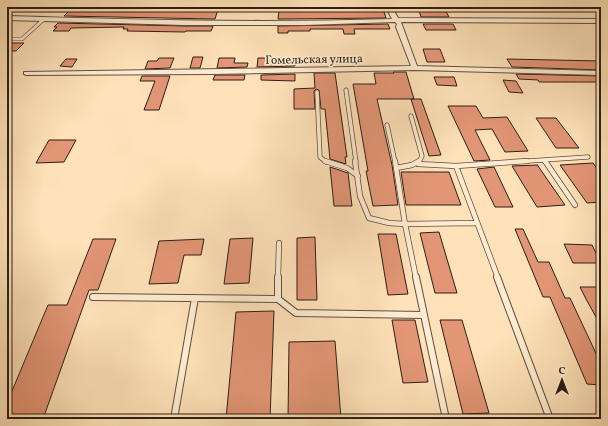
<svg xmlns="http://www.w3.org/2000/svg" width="608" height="426" font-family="Vollkorn,serif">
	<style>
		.building { fill: #e39676; stroke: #2c1e16 }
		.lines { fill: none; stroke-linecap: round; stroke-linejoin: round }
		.lane-far3-casing { stroke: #614f3f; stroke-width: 4 }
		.lane-far2-casing { stroke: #614f3f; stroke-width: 5 }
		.lane-far1-casing { stroke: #614f3f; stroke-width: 6 }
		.lane-casing { stroke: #614f3f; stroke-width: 8 }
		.street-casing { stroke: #614f3f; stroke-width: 2 }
		.lane-far3 { stroke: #ffecd2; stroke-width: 3 }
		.lane-far2 { stroke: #ffecd2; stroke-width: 3.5 }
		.lane-far1 { stroke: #ffecd2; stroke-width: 4.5 }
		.lane { stroke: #ffecd2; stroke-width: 6 }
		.street { fill: #ffecd2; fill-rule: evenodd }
		.labels { text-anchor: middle; stroke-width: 3.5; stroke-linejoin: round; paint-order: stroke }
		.far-street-label { font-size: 12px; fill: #2c1e16; stroke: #ffecd2 }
	</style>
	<rect width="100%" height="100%" fill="#ffe2b9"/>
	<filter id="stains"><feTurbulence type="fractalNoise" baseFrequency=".005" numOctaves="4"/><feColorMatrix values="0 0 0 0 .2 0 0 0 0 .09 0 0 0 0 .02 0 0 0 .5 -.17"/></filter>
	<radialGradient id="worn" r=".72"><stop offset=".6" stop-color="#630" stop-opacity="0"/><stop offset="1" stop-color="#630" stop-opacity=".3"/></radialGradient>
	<path class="building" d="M309,7H318V9H335V7H342V9H383L386,18L278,19L279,10H309Z
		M418,7L444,8L449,17H421Z
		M192,8L218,9L215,19L64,16L70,10L160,9L159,11L190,10Z
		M58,23L184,26H213L211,31H186L185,32L127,31L128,29H123L124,27L71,28L69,31H53L57,27H54Z
		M388,24L390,29H354L355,34H344L343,29H310V31H288V33H278V26Z
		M423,24H453L456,30H426Z
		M7,43H24L16,51H7Z
		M423,49H440L445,62H427Z
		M193,57H203L200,68H190Z
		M159,58H174L170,68L145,69L148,61H157Z
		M219,58H235L234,63H248L247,67L217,68Z
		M258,58H296L295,66L257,67Z
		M66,59H77L72,67L60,66Z
		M507,59L601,61V70L512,67Z
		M393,72H406L414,99H377L392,165L398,205L373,206L366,171H368L353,84H376L374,73H394Z
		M314,73H335L347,157H345L346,164L330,159L325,109H321L319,90L316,89L314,91L315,109H294V89L315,88Z
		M295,74V81L261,80V75Z
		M516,74L601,76V82H539L538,80L519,79Z
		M215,75H245L244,80H213Z
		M142,76H170L159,110H144L155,81H140Z
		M434,77H454L457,86L437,85Z
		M503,80L516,81L523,93L509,92Z
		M411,99H421L441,155L429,156Z
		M448,106H476L483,118L507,117L528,151L505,152L492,129L475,130L490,160L474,161Z
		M536,118H556L579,148H556Z
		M49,140H76L64,162L36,163Z
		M593,163L601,174V202L587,203L560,165Z
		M538,165V166L565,205L537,207L512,166Z
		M330,167L348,173L352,206H334Z
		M494,167L513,207H495L477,169Z
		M401,172H449L461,205H406Z
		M515,229H523L538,262H549L565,298H570L601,364V385L587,384L550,297H543Z
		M439,232L457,293H435L420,233Z
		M378,234H396L408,294L388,295Z
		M315,237L317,300H297V238Z
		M253,238L249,283L224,284L230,239Z
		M93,239H116L98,290H89L43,419H7V403L48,305H67Z
		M204,239L201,255H184L178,283L149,284L159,241Z
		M564,244L592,245L601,263H573Z
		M580,287H601V326L586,299Z
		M274,311L270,419H226L236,312Z
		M392,320H415L428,382L403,383Z
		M440,320H462L489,413L463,414Z
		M335,341L341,419H288L289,342Z"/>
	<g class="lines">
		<g class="lane-far3-casing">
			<path id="lane-far3" d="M7,9H28L33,7
				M7,39H22L43,20"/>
		</g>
		<g class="lane-far2-casing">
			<path id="lane-far2" d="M346,90L356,162
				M317,92L320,157L326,162
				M411,116L422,156L419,162
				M387,125L395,162
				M544,160L545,162
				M513,162L588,157"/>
		</g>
		<g class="lane-far1-casing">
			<path id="lane-far1" d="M325,161L347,168L358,176
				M355,161L360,196L369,218L389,223L405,224L416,278
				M395,161L405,224L477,223
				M545,161L575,205
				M418,164L456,166
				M396,168L412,165L419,161
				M278,278L279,243
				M498,278L456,166L527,161"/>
		</g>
		<g class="lane-casing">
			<path id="lane" d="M416,277L446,419
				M497,277L550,419
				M93,297L278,299L296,313L424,315
				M278,299V277
				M174,419L195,298"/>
		</g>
		<g class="street-casing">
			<path id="street" d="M386,7H392L398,18L601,19V23L401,22L417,66L601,71V75L415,70L212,74L26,75L24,74V72L411,66L396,27L397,24L395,22L305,25H184L7,20V16C136,20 263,23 392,19Z"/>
		</g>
		<use href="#lane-far3" class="lane-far3"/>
		<use href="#lane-far2" class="lane-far2"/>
		<use href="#lane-far1" class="lane-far1"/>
		<use href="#lane" class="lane"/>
		<use href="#street" class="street"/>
	</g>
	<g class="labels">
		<g class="far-street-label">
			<text transform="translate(314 59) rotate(-1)" y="4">Гомельская улица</text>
		</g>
	</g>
	<rect width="608" height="426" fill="none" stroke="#ffe2b9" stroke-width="24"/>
	<rect x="8" y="8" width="592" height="410" fill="none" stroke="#2c1e16" stroke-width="2"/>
	<rect x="12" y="12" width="584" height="402" fill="none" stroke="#2c1e16"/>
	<g transform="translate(562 380)" stroke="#ffecd2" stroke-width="3" paint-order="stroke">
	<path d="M0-3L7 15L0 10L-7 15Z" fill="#2c1e16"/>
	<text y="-6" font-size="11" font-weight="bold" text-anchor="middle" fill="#2c1e16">С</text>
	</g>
	<rect width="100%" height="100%" filter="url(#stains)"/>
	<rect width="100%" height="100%" fill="url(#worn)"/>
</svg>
